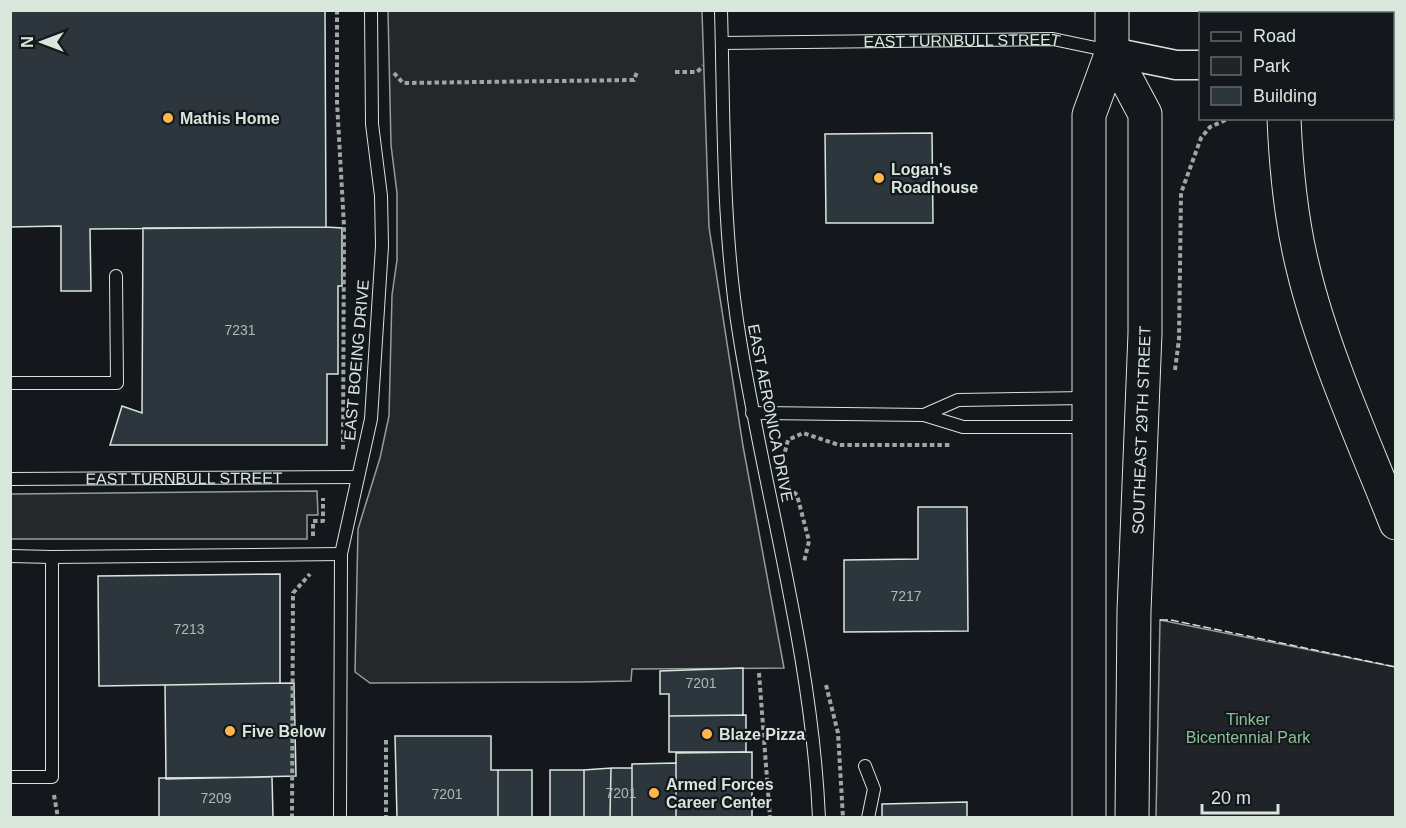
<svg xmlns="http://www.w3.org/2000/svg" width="1406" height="828" font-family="Arial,sans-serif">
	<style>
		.green { fill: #202428; stroke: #939e99; stroke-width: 1.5 }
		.parking { fill: #24282b; stroke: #939e99; stroke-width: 1.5 }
		.building { fill: #2c363c; stroke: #d8e6dc; stroke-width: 1.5 }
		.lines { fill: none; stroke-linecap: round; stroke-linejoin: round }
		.service-casing { stroke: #d8e6dc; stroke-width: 14 }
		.tertiary-casing { stroke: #d8e6dc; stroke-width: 31 }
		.primary-casing { stroke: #d8e6dc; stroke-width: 35 }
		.motorway-casing { stroke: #d8e6dc; stroke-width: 35 }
		.path { stroke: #9da8a2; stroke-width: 4; stroke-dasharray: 4.5 3; stroke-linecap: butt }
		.service { stroke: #14181c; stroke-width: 12 }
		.tertiary { stroke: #14181c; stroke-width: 28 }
		.primary { stroke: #14181c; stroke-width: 33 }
		.motorway { stroke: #14181c; stroke-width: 33 }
		.fence { stroke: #d8e6dc; stroke-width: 1.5; stroke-dasharray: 8 3; stroke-linecap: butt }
		.poi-dot { fill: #ffb74d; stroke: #14181c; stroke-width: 2 }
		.labels { text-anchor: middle; stroke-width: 4.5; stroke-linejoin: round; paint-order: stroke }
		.number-label { font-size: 14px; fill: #adbab4 }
		.street-label { font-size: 16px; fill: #d8e6dc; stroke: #14181c }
		.poi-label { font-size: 16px; font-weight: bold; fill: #d8e6dc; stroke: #14181c; text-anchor: start }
		.park-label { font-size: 16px; fill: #8ac095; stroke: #14181c }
	</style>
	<rect width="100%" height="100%" fill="#14181c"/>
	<path class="green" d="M1160,620L1395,667V817H1156Z"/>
	<path class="parking" d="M388,11H702L709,227L743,446L784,668L632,669L631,681L577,682L370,683L355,672L358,529L380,458L389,416L392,295L397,260V193L391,145Z
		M317,491L318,515H307V539H11V494Z"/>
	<path class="building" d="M10,10H325L326,227L90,229L91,291H61V226L10,227Z
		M932,133L933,223H826L825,134Z
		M326,227L342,228V286H338V374H327V445H110L122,406L142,413L143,228Z
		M918,507H967L968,631L844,632V560L918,559Z
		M280,574V683L99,686L98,576Z
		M743,668V715L669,716V694H660V671Z
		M294,683L296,776L166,779L165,685Z
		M746,715V752H669V716Z
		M395,736H491V770H498V818H397Z
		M752,752V818H676V753Z
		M676,763V818H632V764Z
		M611,768H632V818H610Z
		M611,768L610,818H584V770Z
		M498,770H532V818H498Z
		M550,770H584V818H550Z
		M272,777L273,818H159V778Z
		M967,802V818H882V804Z"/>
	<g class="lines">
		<g class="service-casing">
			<g id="service">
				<path d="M721,10C724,120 722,232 740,340C766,500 812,655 819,818"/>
				<path id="s1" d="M722,43L1053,39L1110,51"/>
				<path d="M10,383H117L116,276"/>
				<path d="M752,413L924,415L963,427H1088"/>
				<path d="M924,415L958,400L1088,398"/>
				<path id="s2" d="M10,479L358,477"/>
				<path d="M10,556L52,557"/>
				<path d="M865,766L874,789L868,818"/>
				<path d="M10,777H52V557L341,554"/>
				<path d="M340,818L341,554L371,419L382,246L381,196L372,124L371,10"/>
			</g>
		</g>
		<g class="tertiary-casing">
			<path id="tertiary" d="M1112,52L1176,65H1200
				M1392,67H1396"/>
		</g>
		<g class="primary-casing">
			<path id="primary" d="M1112,52L1145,114V333L1134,611L1132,818
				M1089,818V115L1112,52V10"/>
		</g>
		<g class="motorway-casing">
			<path id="motorway" d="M1282,14V10
				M1284,118C1286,168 1291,220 1303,268C1323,352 1364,442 1396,523"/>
		</g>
		<path class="path" d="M337,10V102L344,226L343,450
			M675,72H697L703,66
			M394,73L403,83L634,80L637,72
			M1175,370L1179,339L1181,193L1201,138L1210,127L1230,118
			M783,459L788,440L803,433L839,445H952
			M788,487L797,495L809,541L804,562
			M313,536V521H323V498
			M759,673L770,818
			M826,685L838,733L843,818
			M386,740V818
			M54,795L58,818
			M292,818L293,593L310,574"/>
		<use href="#service" class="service"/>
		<use href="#tertiary" class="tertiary"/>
		<use href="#primary" class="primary"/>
		<use href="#motorway" class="motorway"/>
		<path class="fence" d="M1160,620H1171L1396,667"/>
	</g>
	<g class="poi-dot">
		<circle cx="168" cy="118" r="6"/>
		<circle cx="879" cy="178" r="6"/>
		<circle cx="230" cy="731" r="6"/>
		<circle cx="707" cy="734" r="6"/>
		<circle cx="654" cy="793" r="6"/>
	</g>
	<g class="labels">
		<g class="number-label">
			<text x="240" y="335">7231</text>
			<text x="906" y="601">7217</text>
			<text x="189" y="634">7213</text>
			<text x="701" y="688">7201</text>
			<text x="621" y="798">7201</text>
			<text x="447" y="799">7201</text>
			<text x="216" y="803">7209</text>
		</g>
		<g class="street-label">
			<text dy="6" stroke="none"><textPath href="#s1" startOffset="240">EAST TURNBULL STREET</textPath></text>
			<text transform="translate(356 360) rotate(-85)" y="6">EAST BOEING DRIVE</text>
			<text transform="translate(771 413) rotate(79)" y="6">EAST AERONICA DRIVE</text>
			<text transform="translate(1141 430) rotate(-88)" y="6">SOUTHEAST 29TH STREET</text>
			<text dy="6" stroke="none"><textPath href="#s2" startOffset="174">EAST TURNBULL STREET</textPath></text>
		</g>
		<g class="poi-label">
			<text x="180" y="124">Mathis Home</text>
			<text x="891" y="175">Logan's<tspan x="891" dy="18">Roadhouse</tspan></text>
			<text x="242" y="737">Five Below</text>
			<text x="719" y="740">Blaze Pizza</text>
			<text x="666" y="790">Armed Forces<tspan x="666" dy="18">Career Center</tspan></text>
		</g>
		<g class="park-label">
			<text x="1248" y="725">Tinker<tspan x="1248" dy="18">Bicentennial Park</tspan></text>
		</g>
	</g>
	<rect width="1406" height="828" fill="none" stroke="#d8e6dc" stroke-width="24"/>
	<rect x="1199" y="12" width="195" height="108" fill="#14181c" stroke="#626a69" stroke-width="1.5"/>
	<rect x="1211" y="32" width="30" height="9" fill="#14181c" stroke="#626a69" stroke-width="1.5"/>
	<text x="1253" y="42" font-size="18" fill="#d8e6dc">Road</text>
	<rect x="1211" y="57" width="30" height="18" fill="#202428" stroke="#626a69" stroke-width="1.5"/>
	<text x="1253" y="72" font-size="18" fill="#d8e6dc">Park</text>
	<rect x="1211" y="87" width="30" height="18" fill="#2c363c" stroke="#626a69" stroke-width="1.5"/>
	<text x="1253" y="102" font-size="18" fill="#d8e6dc">Building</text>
	<g transform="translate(42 42) rotate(270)" stroke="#14181c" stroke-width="4.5" paint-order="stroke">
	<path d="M0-4.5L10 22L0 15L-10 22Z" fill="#d8e6dc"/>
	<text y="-9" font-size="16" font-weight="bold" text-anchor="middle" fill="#d8e6dc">N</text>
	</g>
	<path d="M1202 804v9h76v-9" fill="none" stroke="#d8e6dc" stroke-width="3"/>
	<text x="1211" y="804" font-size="18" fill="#d8e6dc" stroke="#14181c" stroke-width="4.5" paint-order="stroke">20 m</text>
</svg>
